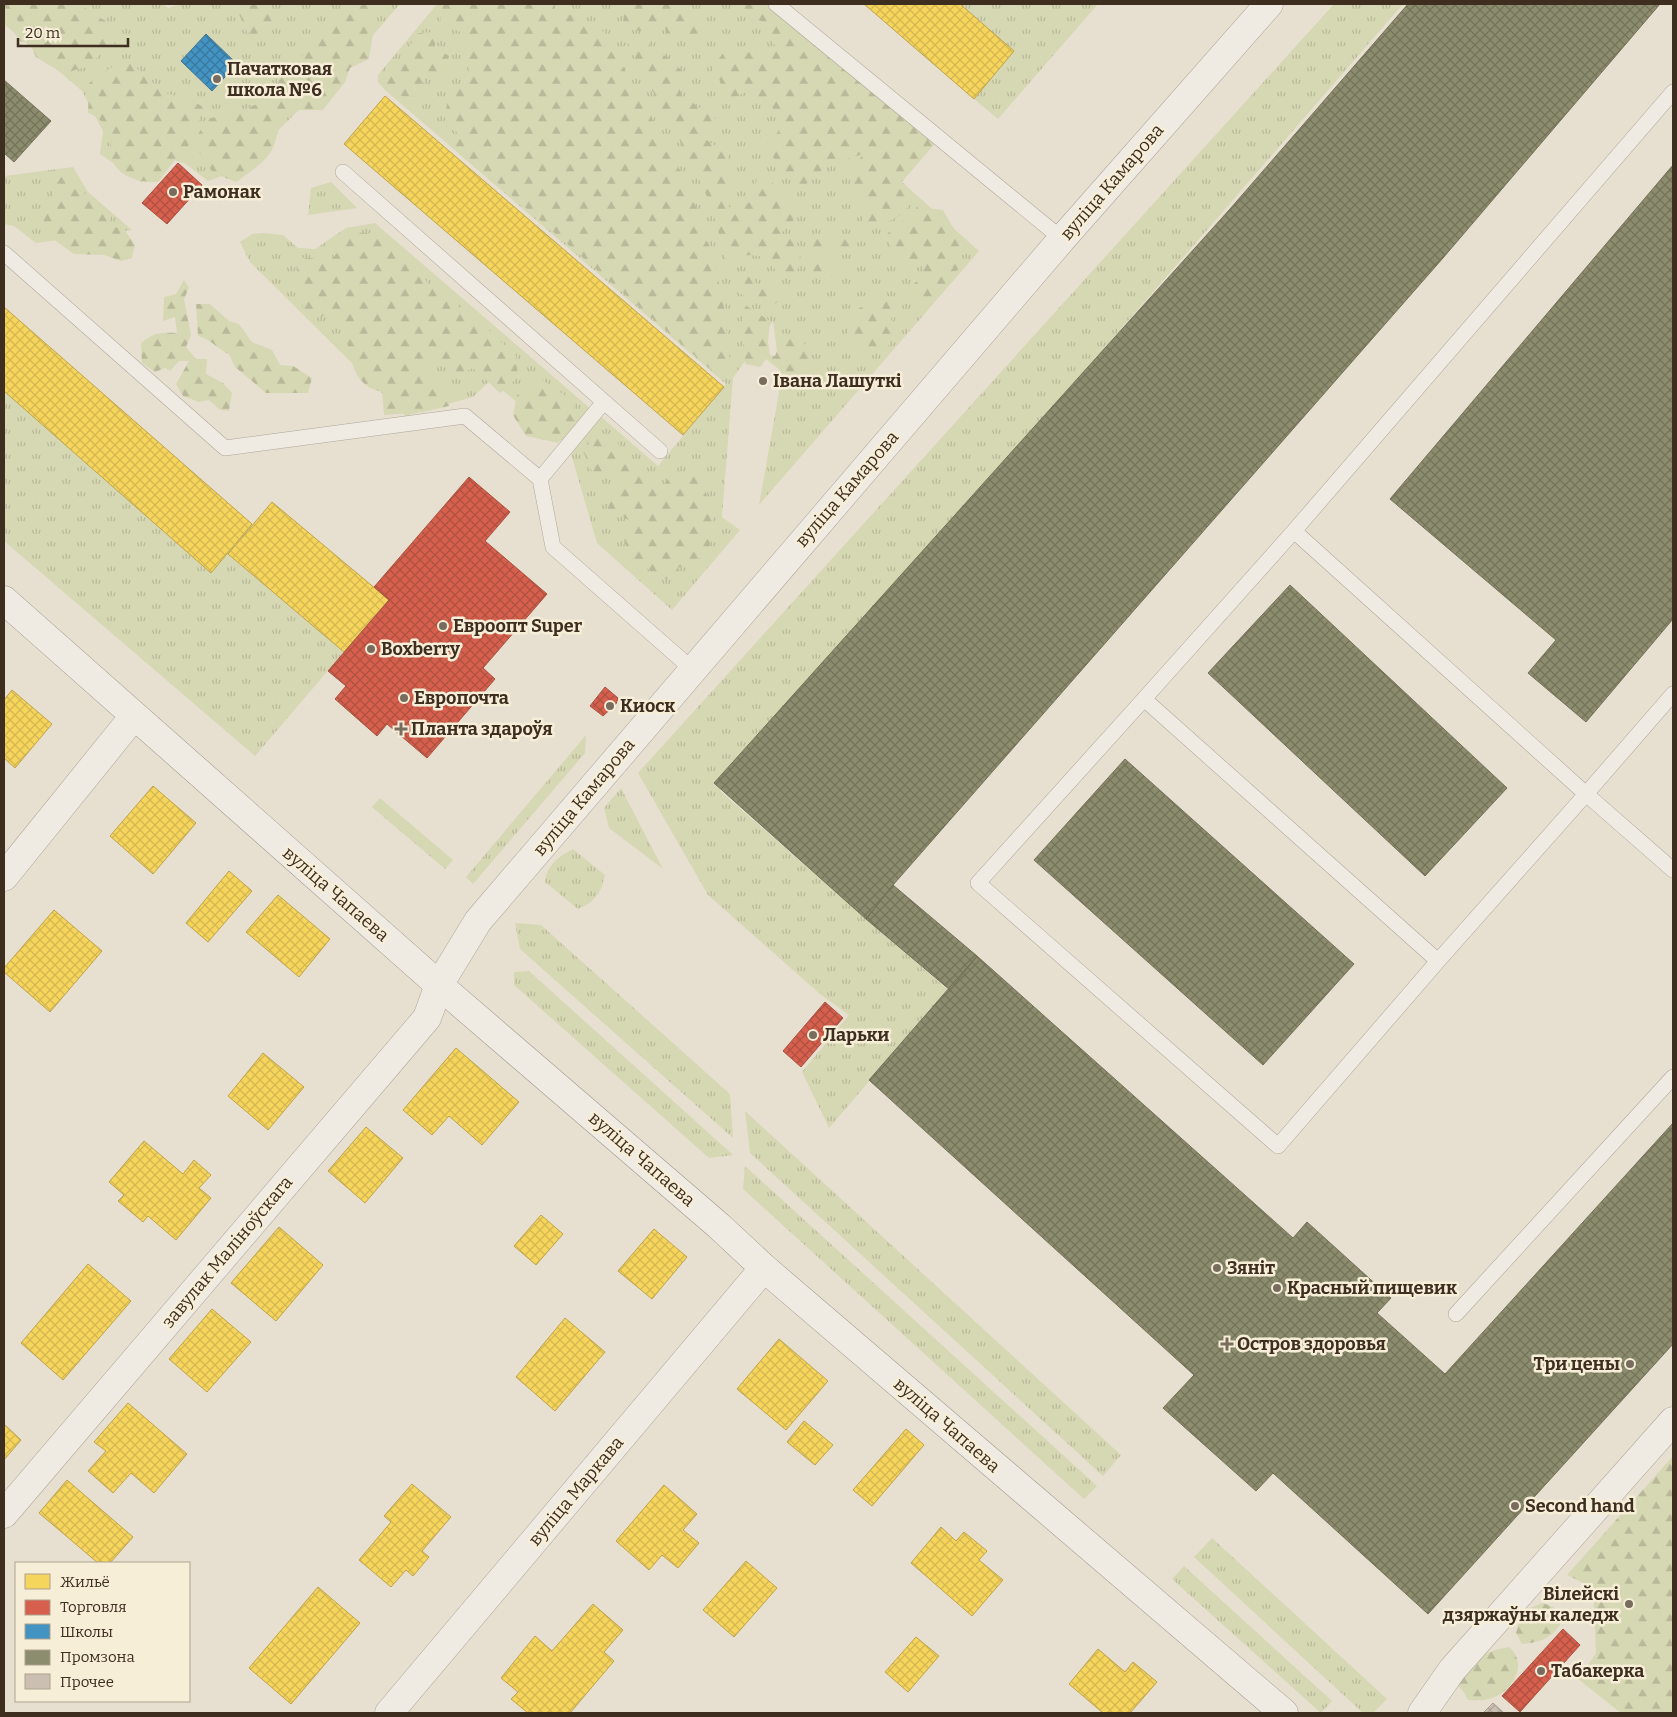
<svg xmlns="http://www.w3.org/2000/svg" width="1677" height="1717" font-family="Bitter,serif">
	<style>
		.grass { fill: url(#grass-tufts) }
		.forest { fill: url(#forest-firs) }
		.homes { fill: url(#homes-cross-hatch); stroke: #bea34a }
		.shops { fill: url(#shops-cross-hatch); stroke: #a85140 }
		.schools { fill: url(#schools-cross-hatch); stroke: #417592 }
		.industry { fill: url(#industry-cross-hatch); stroke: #747057 }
		.building { fill: url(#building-cross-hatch); stroke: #a89c90 }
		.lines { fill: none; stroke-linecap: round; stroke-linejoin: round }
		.lane-casing { stroke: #ada599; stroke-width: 16 }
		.street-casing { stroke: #ada599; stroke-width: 29 }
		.secondary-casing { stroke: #9c958a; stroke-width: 29 }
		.lane { stroke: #efebe3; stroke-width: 15 }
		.street { stroke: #efebe3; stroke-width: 28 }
		.secondary { stroke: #efebe3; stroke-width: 28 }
		.poi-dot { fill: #786c5e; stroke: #f7eed8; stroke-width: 2 }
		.labels { text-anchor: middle; stroke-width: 5; stroke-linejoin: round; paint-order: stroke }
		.poi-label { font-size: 18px; font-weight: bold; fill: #3d2e20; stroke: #f7eed8; text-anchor: start }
		.street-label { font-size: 18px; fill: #3d2e20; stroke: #f7eed8 }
	</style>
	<defs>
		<pattern id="grass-tufts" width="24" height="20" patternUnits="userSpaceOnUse" patternTransform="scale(1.25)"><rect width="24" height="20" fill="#d6d7b3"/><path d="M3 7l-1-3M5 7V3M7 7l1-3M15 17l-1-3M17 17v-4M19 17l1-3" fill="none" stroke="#b9b99a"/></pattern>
		<pattern id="forest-firs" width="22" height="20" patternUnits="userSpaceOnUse" patternTransform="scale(1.25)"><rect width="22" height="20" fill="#d6d7b3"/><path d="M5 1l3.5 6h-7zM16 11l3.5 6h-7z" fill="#b9b99a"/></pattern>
		<pattern id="homes-cross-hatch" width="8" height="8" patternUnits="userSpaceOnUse" patternTransform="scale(1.25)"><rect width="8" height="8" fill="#f6d55c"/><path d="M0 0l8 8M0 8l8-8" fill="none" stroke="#d4b750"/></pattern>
		<pattern id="shops-cross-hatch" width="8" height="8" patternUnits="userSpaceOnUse" patternTransform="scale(1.25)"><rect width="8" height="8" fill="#d6604d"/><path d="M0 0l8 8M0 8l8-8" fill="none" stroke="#af5040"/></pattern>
		<pattern id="schools-cross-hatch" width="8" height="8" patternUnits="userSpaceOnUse" patternTransform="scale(1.25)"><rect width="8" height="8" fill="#4393c3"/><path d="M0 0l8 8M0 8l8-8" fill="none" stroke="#39789e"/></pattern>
		<pattern id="industry-cross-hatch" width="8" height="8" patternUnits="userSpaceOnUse" patternTransform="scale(1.25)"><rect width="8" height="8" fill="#8c8c6e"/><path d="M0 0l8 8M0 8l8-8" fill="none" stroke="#74735a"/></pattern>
		<pattern id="building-cross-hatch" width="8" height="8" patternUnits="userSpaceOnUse" patternTransform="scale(1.25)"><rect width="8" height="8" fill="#cbbfb2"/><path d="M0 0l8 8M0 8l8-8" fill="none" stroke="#afa499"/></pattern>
	</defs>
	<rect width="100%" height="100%" fill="#e7e0d1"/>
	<path class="grass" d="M4,4H163L168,8L181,4H400L356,55L236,171L208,181L170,152L142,183L100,154L103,131L82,91L4,24Z
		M437,4H768L936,142L902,182L979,251L759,505L781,381L773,321L733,378L722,517L740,530L672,610L597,543L569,447L598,414L658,466L726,384L385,90L378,82V75Z
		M960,4H1098L998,119L974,99L1014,51Z
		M1334,4H1403L720,791L948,990L829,1128L802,1072L849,1015L820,994L708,895L638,773Z
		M73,167L88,192L132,230L36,243L14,226L4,224V176Z
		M331,182L357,208L308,215L311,188Z
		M375,223L592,410L564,443L491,380L473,397L405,416L250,262L240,242L252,234L264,233L283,235L298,248L315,249L346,228Z
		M4,391L211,573L227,554L344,652L255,756L4,541Z
		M586,735L585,753L473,884L466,877Z
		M621,788L663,869L609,828L604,808Z
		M380,798L453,860L445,869L372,807Z
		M573,849L605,875C601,893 595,902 578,909L545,882C547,865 558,857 573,849Z
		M515,923L541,925L730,1094L733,1138L520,949Z
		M529,971L733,1155L709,1158L514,985V972Z
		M745,1111L1121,1455L1103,1476L750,1153Z
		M745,1166L1097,1486L1084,1499L743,1189Z
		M1212,1538L1387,1699L1373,1713H1363L1194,1557Z
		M1184,1566L1332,1701L1321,1713L1172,1579Z"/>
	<path class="forest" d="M4,4H80L94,15L110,23L115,47L109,56L100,52L92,66L74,70L67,76L36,57L29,42H21L15,34L18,18L4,21Z
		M242,4H268L273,18L263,38L247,32L239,14Z
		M343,4H379L364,22L373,34L369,59L350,68L345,82L323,110H282C274,155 274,155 236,182L213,173L193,143L207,119L244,110L263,101L277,87L285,69L311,49L329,28Z
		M444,4H555V9L587,21L604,32L678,166L697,210L717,274L724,308L730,362L716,374L455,146L457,132L444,126L447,104L469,73L464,33L441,25L440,9Z
		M623,4H672L679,13L704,23L700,39L666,33L665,26L648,32L624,29Z
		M730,4H768L936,142L901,182L912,198C904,219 884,227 863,221L864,200L851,194L850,173L863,154L829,164L804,186L784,177L766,144L778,132L780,115L769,105L753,101L758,88L731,98L722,97L720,81L712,70L722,54L738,50L756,54L776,50C765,11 757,25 730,4Z
		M436,32L435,47L449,56L444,76L426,74L420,95C399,100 395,94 382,78L388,68L407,60L409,47L418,33Z
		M632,41L650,42L649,50L668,57L682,71L678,79L681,95L716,119L718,128L702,137L728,154L731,179L729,207L736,209L752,201L757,178L772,180L778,199L797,200L793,223L781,233L795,241L802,252L797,271L779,280L770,257L749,255L726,261L712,208L692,163L627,44Z
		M129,61L164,93L185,98L204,107L188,147L193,154L189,165L175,160L158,182C143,183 120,178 113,162C111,160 112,154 112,151C110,134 106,119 88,113L89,83L112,67Z
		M66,172L77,178L82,192L112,214L109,226L124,229L135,245L132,258L121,261L104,255L74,254L56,241L43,222L52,202L53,186Z
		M916,207L943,210L955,231L961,236L962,253L958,270L948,273L945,288L932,302L917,303L911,286L922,277L923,262L896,263L887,234L897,224L916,215Z
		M354,232L378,234L409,255L428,284L444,286L462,311L479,316L491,333L516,355L518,377L500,393L473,368L452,377L439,353L427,372L449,393V406L423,412L384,415L382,392C377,390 371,389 367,386C346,370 350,338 344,316L335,314L306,319L298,289L296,258H333Z
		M829,234L842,236L853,248L841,256L835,254L823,245L821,260L826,264H837L834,277H814L809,255L815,239Z
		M746,273L759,286L775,284L784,286L782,300L770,306L763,298L751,299L739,293L738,281L735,279Z
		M184,280L189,288L184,299L191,335L186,347L196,359H207L206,374L223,383L232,393L229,411L220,410L209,400L199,402L183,396L176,384L189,361H179L170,371L165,368L155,372L142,363L141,343C153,333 161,332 177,333L175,317L163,321L164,297L176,294Z
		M883,297L895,308L891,319L895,333L885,352L861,354L847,334L851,312Z
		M742,303L770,321L768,342L770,355L775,356L784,333L802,340L812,355L807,365L810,373L790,378L766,359L760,367L745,364Z
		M196,304H210L229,321L239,324L252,342L272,350L280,365L293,366L312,378L308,393H266L235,367L229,354C217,349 211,339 198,336Z
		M535,375L573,401L575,423L558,443L526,436L513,415L517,395L532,387Z
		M596,435L615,439L632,467L647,470L660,489L675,471L699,475L707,496L716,530L706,555L678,568L676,582L656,575L630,556L621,532L637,525L623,517H606L613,488L631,482L611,474L595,478L583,451Z
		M1673,1456V1713H1621L1578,1679L1596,1653L1593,1588L1567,1575Z
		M1543,1603L1555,1608L1562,1622C1551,1639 1541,1642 1522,1644L1516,1633L1522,1611Z
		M1509,1647C1530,1665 1511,1694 1488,1699C1482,1701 1475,1700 1468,1700L1463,1691L1457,1685C1476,1660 1477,1653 1509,1647Z"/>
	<path class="homes" d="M864,4H960L1014,51L974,99Z
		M385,96L724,387L683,435L344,144Z
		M4,307L252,524L211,573L4,391Z
		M272,502L389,600L344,652L228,554Z
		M12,690L52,724L15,768L4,758V700Z
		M153,786L196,823L153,874L110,836Z
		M229,871L252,891L208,942L186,923Z
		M278,895L330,939L299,977L246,932Z
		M54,910L102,951L50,1012L4,972V968Z
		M456,1048L519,1102L482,1145L449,1116L432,1135L403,1110Z
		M263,1053L304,1087L268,1130L228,1096Z
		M366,1127L403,1158L365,1203L328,1171Z
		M144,1141L183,1174L194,1160L211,1175L199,1188L211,1198L176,1240L148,1216L143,1222L118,1201L124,1195L109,1182Z
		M541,1215L563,1234L536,1265L514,1246Z
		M279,1227L323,1265L276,1321L231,1283Z
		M654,1229L687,1257L652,1299L618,1271Z
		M88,1264L131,1301L63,1380L21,1343Z
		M212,1309L251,1342L207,1392L169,1359Z
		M565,1318L605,1352L555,1411L516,1377Z
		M779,1339L828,1381L786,1430L737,1389Z
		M128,1403L187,1454L154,1493L131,1473L113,1493L88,1471L106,1451L94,1442Z
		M804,1421L833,1445L815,1465L787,1442Z
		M4,1424L21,1440L4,1460Z
		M906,1429L924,1445L872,1506L853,1490Z
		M67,1480L133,1537L110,1563H98L39,1513Z
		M412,1484L451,1517L422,1551L429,1557L413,1576L406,1570L391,1587L359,1560L391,1522L384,1516Z
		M664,1485L697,1514L683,1530L699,1543L678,1568L662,1555L649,1570L616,1541Z
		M941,1527L956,1541L964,1532L987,1551L979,1560L1003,1580L972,1616L911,1563Z
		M746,1561L777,1588L734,1637L703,1610Z
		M318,1587L360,1623L291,1704L249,1668Z
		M593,1604L623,1630L604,1652L614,1661L570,1713H528L511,1699L518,1692L501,1678L535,1636L552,1651Z
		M916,1637L939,1656L908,1692L885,1672Z
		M1098,1649L1125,1672L1133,1662L1157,1682L1130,1713H1103L1069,1684Z"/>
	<path class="shops" d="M178,163L202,185L167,224L142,203Z
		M469,477L510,512L485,541L547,594L483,668L495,679L427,758L387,724L377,736L335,699L346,686L328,671L389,600L374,587Z
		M605,687L618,698L616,704L603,716L590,706Z
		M825,1002L843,1018L801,1067L783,1051Z
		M1563,1629L1580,1645L1520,1712L1502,1696Z"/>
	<path class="schools" d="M206,34L237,64L212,91L181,61Z"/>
	<path class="industry" d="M1408,4H1660L1443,258L893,885L866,919L714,783L1230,209Z
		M4,80L51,121L14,162L4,153Z
		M1673,165V619L1586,722L1528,673L1556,640L1390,499Z
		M1290,585L1507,788L1425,876L1208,673Z
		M1125,759L1354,964L1263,1065L1034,860Z
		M893,885L977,956L950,990L866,919Z
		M977,956L1293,1238L1307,1222L1391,1298L1377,1313L1445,1374L1673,1123V1344L1428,1614L1273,1473L1256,1491L1163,1408L1194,1375L869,1080Z"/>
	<path class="building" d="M1493,1703L1504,1713H1483Z"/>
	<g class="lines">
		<g class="lane-casing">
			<path id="lane" d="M776,4L1062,239
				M1673,92L1294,531L1586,794L1673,694
				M343,172L660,451
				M4,253L225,448L465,416L540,479L553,547L692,669
				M540,479L603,403
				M1294,531L1144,699L1438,961L1586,794L1673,870
				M1144,699L978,883L1278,1146L1438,961
				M1456,1314L1673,1077"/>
		</g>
		<g class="street-casing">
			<path id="street" d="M4,877L134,716
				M4,1514L427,1018L439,985L478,921L1062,239L1269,4
				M389,1713L764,1268
				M1422,1713L1452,1670L1673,1421"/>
		</g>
		<g class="secondary-casing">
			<path id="secondary" d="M4,600L439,985L719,1226L764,1268L1284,1713"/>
		</g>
		<use href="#lane" class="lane"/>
		<use href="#street" class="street"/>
		<use href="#secondary" class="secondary"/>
	</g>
	<g class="poi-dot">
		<circle cx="217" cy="79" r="5"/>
		<circle cx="173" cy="192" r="5"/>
		<circle cx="763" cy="381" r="5"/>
		<circle cx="443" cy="626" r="5"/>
		<circle cx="371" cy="649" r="5"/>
		<circle cx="404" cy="698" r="5"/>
		<circle cx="610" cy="706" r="5"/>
		<path d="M398.5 721.5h5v5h5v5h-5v5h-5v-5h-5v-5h5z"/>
		<circle cx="813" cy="1035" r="5"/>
		<circle cx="1217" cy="1268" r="5"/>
		<circle cx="1277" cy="1288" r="5"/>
		<path d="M1224.5 1336.5h5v5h5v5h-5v5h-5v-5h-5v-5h5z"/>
		<circle cx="1630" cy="1364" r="5"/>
		<circle cx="1515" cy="1506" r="5"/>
		<circle cx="1629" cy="1604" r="5"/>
		<circle cx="1541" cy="1671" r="5"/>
	</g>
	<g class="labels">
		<g class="poi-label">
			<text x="227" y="75">Пачатковая<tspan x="227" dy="21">школа №6</tspan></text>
			<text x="183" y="198">Рамонак</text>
			<text x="773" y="387">Івана Лашуткі</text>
			<text x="453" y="632">Евроопт Super</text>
			<text x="381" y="655">Boxberry</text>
			<text x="414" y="704">Европочта</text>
			<text x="620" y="712">Киоск</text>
			<text x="411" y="735">Планта здароўя</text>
			<text x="823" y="1041">Ларьки</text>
			<text x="1227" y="1274">Зяніт</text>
			<text x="1287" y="1294">Красный пищевик</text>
			<text x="1237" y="1350">Остров здоровья</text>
			<text x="1620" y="1370" text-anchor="end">Три цены</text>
			<text x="1525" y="1512">Second hand</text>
			<text x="1619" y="1600" text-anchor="end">Вілейскі<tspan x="1619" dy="21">дзяржаўны каледж</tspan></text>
			<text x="1551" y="1677">Табакерка</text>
		</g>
		<g class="street-label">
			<text transform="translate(1112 182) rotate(-49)" y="6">вуліца Камарова</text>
			<text transform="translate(847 489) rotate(-49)" y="6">вуліца Камарова</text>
			<text transform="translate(584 797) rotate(-50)" y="6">вуліца Камарова</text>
			<text transform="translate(336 894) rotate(41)" y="6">вуліца Чапаева</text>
			<text transform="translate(642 1159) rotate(41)" y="6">вуліца Чапаева</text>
			<text transform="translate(227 1252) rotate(-50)" y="6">завулак Маліноўскага</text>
			<text transform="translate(947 1425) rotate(41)" y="6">вуліца Чапаева</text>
			<text transform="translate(576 1491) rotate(-50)" y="6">вуліца Маркава</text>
		</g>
	</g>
	<rect width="1677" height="1717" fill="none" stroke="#3d2e20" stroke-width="10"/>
	<rect x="15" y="1562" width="175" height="140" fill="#f7eed8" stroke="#ada18e"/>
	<rect x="25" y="1574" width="25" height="15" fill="#f6d55c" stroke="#ada18e"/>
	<text x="60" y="1587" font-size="15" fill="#3d2e20">Жильё</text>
	<rect x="25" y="1600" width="25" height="15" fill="#d6604d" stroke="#ada18e"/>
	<text x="60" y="1612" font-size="15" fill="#3d2e20">Торговля</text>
	<rect x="25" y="1624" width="25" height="15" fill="#4393c3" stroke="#ada18e"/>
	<text x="60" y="1637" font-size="15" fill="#3d2e20">Школы</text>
	<rect x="25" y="1650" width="25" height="15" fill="#8c8c6e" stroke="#ada18e"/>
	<text x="60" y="1662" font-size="15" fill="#3d2e20">Промзона</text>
	<rect x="25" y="1674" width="25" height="15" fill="#cbbfb2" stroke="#ada18e"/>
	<text x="60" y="1687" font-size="15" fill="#3d2e20">Прочее</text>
	<path d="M18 38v8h110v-8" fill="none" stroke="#3d2e20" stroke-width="2.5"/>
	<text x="25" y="38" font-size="15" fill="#3d2e20" stroke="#f7eed8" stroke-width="4" paint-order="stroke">20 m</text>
</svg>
